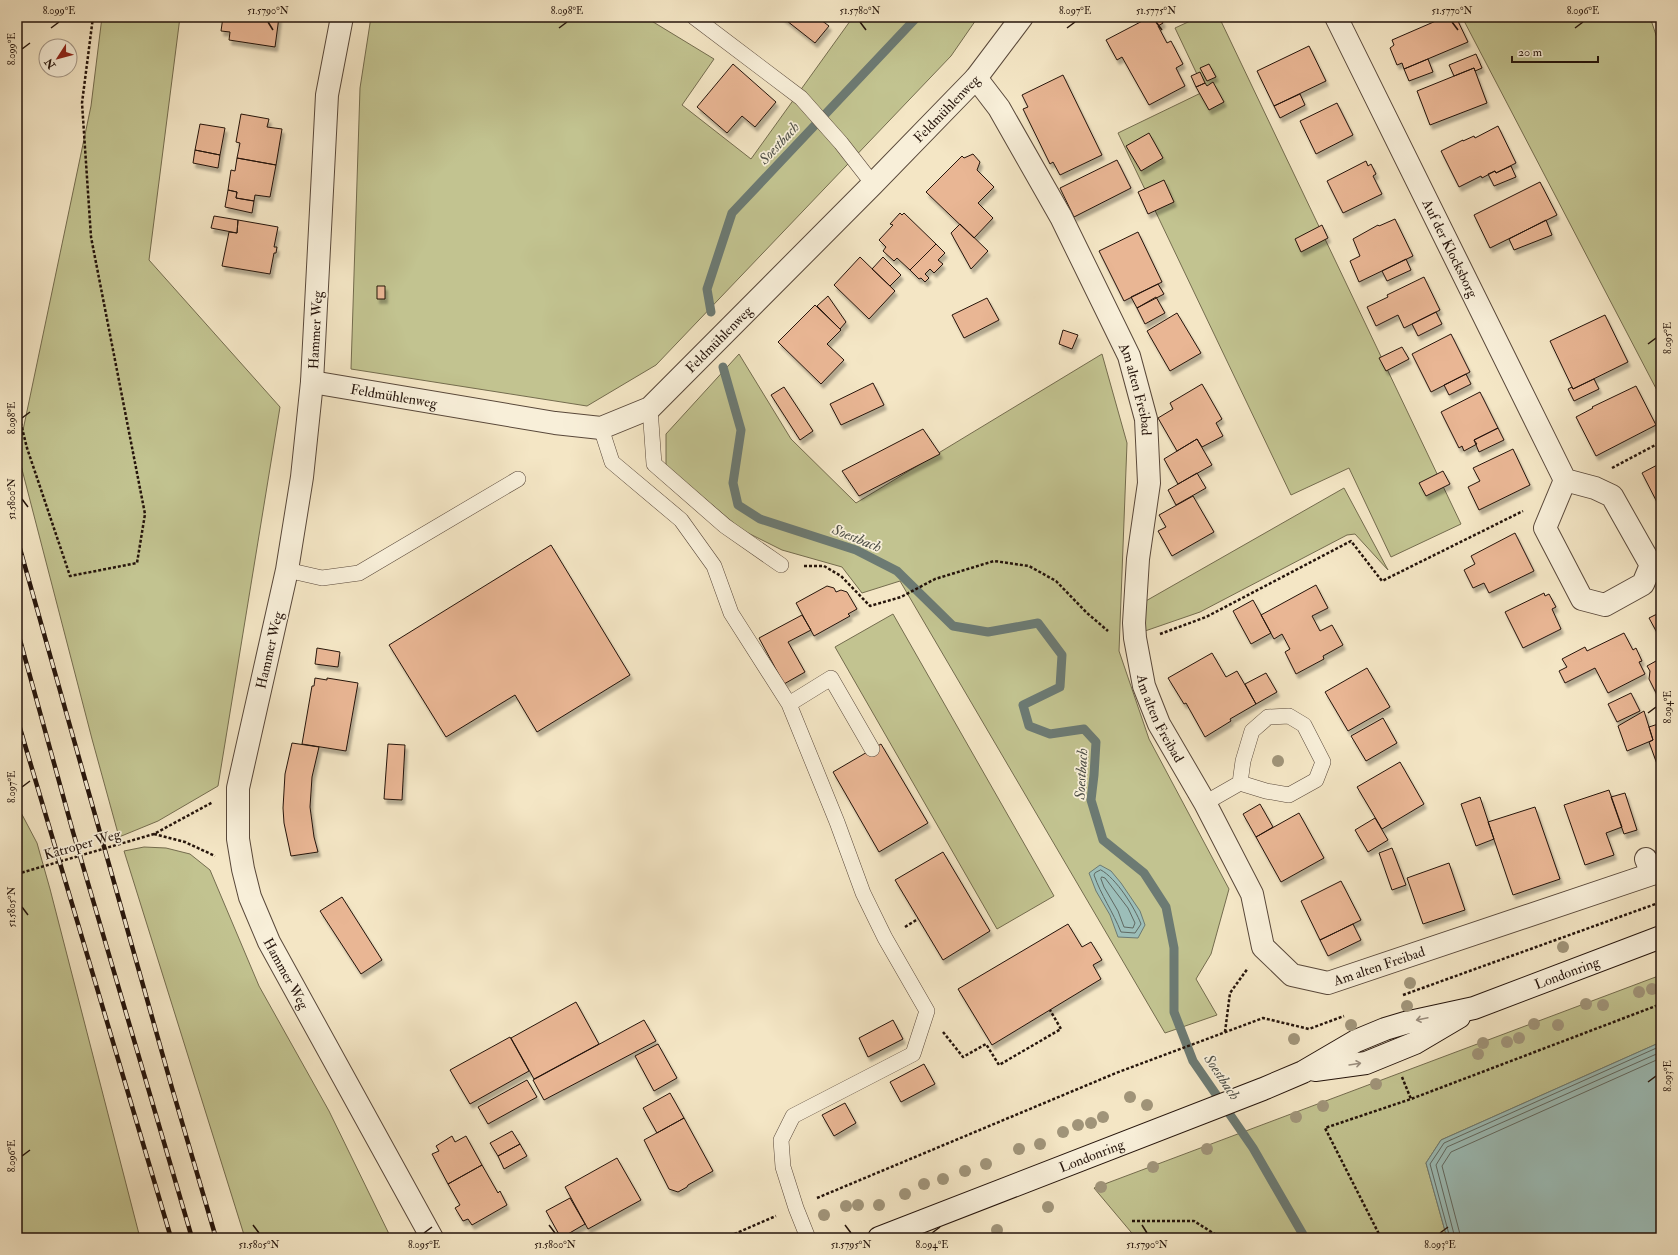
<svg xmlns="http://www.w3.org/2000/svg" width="1678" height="1255" font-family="'IM FELL Double Pica',serif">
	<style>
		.green { fill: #c2c390; stroke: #746c4e }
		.water { fill: #9cbeb9; stroke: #6c7a73 }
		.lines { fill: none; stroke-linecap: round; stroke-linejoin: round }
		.shore { stroke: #606962; stroke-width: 1 }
		.stream { stroke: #6c7a73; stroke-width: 9 }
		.building { fill: #e9b694; stroke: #25140b; filter: url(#shadow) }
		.service-casing { stroke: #59483a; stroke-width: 16 }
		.minor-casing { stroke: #59483a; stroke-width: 24 }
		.tertiary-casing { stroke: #59483a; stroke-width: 24 }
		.secondary-casing { stroke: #25140b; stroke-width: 24 }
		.path { stroke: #25140b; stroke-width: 2.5; stroke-dasharray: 3 2; stroke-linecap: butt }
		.service { stroke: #f8efd9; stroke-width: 15 }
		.minor { stroke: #f8efd9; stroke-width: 22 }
		.tertiary { stroke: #f8efd9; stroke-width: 22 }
		.secondary { stroke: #f8efd9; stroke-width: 22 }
		.rail-casing { stroke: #25140b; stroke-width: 4.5 }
		.rail { stroke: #f8efd9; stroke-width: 3; stroke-dasharray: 9; stroke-linecap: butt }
		.tree { fill: #a09479 }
		.oneway { stroke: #998c7c }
		.ticks { fill: none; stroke: #25140b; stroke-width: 1.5 }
		.labels { text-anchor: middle; stroke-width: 3.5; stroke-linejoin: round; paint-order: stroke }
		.street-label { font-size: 14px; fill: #25140b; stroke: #f8efd9 }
		.water-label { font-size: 15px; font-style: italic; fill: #4f5048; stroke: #f8efd9 }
		.neatline { fill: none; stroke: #25140b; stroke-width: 1.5 }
		.ticks-label { font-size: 10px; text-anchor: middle; fill: #25140b }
	</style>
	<defs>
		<filter id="shadow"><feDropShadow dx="2.5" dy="4.5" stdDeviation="1" flood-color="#0004"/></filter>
	</defs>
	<rect width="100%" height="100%" fill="#f4e6c5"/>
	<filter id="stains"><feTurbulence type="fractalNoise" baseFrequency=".005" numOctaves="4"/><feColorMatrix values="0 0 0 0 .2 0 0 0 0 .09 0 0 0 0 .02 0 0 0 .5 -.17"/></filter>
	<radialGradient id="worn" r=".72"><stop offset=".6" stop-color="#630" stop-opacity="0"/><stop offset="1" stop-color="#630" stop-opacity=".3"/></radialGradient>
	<path class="green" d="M102,17H180L149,260L280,407L218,786L158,821L119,837L92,739L18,454L91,106Z
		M371,17H645L714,59L682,105L751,159L853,17H978L951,56L656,365L587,406L351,369L360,88Z
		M1199,17H1219L1461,524L1391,557L1349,468L1291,495L1118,133L1205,91L1175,28Z
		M1462,17H1650L1661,50V398Z
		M739,354L791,439L856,503L1102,354L1127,443L1119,651L1149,739L1229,889L1211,954L1196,979L1217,1015L1165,1033L900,581L862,593L842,567L782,550L742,530L666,466V434Z
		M1344,488L1388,570L1355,534L1347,535L1200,612L1145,631L1144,602Z
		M893,614L1054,896L997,929L835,647Z
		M17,805L37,843L50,889L140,1238H17Z
		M144,847L166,848L190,854L210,870L259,986L329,1111L391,1238H245L124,851Z
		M1661,975V1042L1441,1140L1426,1163L1447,1238H1136L1094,1188Z"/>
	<path class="water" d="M1100,865L1111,871L1121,883L1140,911L1145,925L1138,938L1118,937L1110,915L1096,891L1089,873Z
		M1661,1042V1238H1447L1426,1163L1441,1140Z"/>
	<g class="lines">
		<path class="shore" d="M1101,870C1116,878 1135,908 1141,924L1135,933L1121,932C1113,912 1101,895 1094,875L1095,873Z
			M1102,877L1105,878L1128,908L1135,923L1133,928L1124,927L1118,911L1104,887L1101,879Z
			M1450,1238L1430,1164L1444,1143L1661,1046
			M1455,1238L1436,1165L1447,1147L1661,1052
			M1461,1238L1442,1166L1451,1152L1661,1058"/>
		<path class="stream" d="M711,312L707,289L732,213L917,17
			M723,367L741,430L733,483L738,505L760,519L856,550L897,571L953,626L988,632L1038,623L1062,655L1060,687L1023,705L1029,726L1050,734L1084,729L1096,742L1094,775L1091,800L1103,840L1144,873L1166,907L1174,948V1012L1193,1061L1253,1148L1305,1238"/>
	</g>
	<path class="building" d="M223,17H279L275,47L229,40L230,32L221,31Z
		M782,17H817L829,26L815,43Z
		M1150,17H1160L1163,23L1158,26L1167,43L1171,41L1183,64L1176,68L1185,86L1149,105L1122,57L1117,60L1106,40Z
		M1445,17H1456L1468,42L1404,69L1402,63L1397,65L1390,48L1394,45L1392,40Z
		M1309,46L1326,81L1274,106L1257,71Z
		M1476,54L1482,68L1475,71L1474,68L1454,76L1449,65Z
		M1428,59L1433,72L1409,81L1404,69Z
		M733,64L776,102L755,127L742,116L727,133L697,107Z
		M1209,64L1216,77L1207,81L1200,68Z
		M1474,68L1487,103L1430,125L1417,91Z
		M1200,72L1205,83L1196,87L1191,76Z
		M1063,75L1102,155L1060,175L1053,162L1050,164L1023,109L1028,107L1022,95Z
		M1213,82L1224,102L1209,110L1196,87L1205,83L1207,86Z
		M1300,94L1305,105L1280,118L1274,106Z
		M1337,103L1353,135L1316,154L1300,121Z
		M241,114L269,119L267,127L282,129L276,165L237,158L240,143L236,142Z
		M200,124L225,128L220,155L195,150Z
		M1498,126L1516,163L1496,173L1495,171L1482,178L1481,176L1459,187L1441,151L1463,140V141L1474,136L1475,138Z
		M1149,133L1163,158L1141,171L1126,146Z
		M195,150L220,155L218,168L193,163Z
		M973,154L980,162L977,170L994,187L978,203L993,218L974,238L926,192L962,156L964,158Z
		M237,158L276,165L270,197L255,195L254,201L236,198L237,192L228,190L231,170L235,171Z
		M1117,160L1131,188L1074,217L1060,188Z
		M1366,161L1368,166L1371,164L1376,174L1373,176L1382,194L1343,213L1327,181Z
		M1511,166L1516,177L1494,186L1488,174L1495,171L1496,173Z
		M1164,180L1174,202L1148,214L1138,192Z
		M1540,182L1557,215L1490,248L1474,215Z
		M228,190L237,192L236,198L254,201L252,213L225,207Z
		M900,213L902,215L904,213L936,244L910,270L897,258L894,261L883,251L886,247L879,240L893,225L890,224Z
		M214,216L238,220L237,233L211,228Z
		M1395,219L1413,256L1359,282L1350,261L1360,256L1353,239L1378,225L1379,226Z
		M238,220L278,227L274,247H277L276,253H274L270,274L222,266L229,232L237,233Z
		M1546,220L1552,235L1514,250L1509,239Z
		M960,224L988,251L971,269L951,233Z
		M1322,225L1328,238L1301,252L1295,239Z
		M1138,232L1162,282L1124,301L1099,251Z
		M936,244L945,253L938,260L943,264L934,273L930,269L925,274L929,278L925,282L921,278L919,279L910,270Z
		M860,257L895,291L869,319L834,285Z
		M883,257L901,275L890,286L872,269Z
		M1406,259L1411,270L1387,281L1382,271Z
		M1424,277L1440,310L1404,328L1398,315L1376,326L1367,307L1388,297L1387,295Z
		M1158,284L1164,294L1137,308L1131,297Z
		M377,286H385V299H377Z
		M828,296L846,322L840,329L817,306Z
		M1156,297L1165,313L1145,324L1137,308Z
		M987,298L999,320L964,338L952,315Z
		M815,305L841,330L827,344L844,360L821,384L778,342Z
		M1436,312L1442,324L1418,336L1412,324Z
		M1177,313L1201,353L1170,371L1147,331Z
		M1605,315L1628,362L1573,389L1550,341Z
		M1063,330L1078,335L1072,349L1059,344Z
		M1451,334L1470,372L1431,392L1412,354Z
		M1402,347L1409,359L1386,371L1379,358Z
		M1466,374L1471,384L1449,395L1444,385Z
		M1594,379L1599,389L1574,401L1568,389L1572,387L1573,389Z
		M873,383L884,405L841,425L830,404Z
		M1202,384L1222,419L1216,423L1223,436L1202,447L1197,439L1177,451L1158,418L1173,409L1170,403Z
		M1636,386L1656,425L1596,456L1576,417L1593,408L1592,407Z
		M784,387L813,431L800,440L771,395Z
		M1480,392L1498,428L1474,440L1477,444L1464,451L1462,446L1459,448L1441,412Z
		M1498,428L1504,440L1479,452L1474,440Z
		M923,429L940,454L859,496L842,471Z
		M1197,439L1212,465L1178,484L1164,459Z
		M1513,449L1530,485L1479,510L1468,487L1480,481L1473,468Z
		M1661,463V507L1660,508L1642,473Z
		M1443,471L1450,484L1426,496L1419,483Z
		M1197,473L1206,488L1176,505L1168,490Z
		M1193,496L1214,532L1172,556L1158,531L1166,527L1159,515Z
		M1515,533L1534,571L1489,593L1484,583L1473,588L1464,570L1475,564L1471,556Z
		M551,545L630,675L537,732L515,695L446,737L389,645Z
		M1316,585L1328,608L1312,616L1320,631L1332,625L1343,645L1323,656L1324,659L1296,674L1285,652L1290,649L1282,634L1274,639L1261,615Z
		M827,586L834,588L836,592L841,590L847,592L857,609L848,614L850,616L814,636L796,603Z
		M1544,593L1545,596L1549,594L1556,607L1552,609L1561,629L1523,648L1505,612Z
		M1253,600L1271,633L1251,644L1233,611Z
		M1661,612V640L1649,618Z
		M802,615L811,630L788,642L805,672L784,684L759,638Z
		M1624,633L1633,650L1636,648L1642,661L1639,662L1645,674L1608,693L1595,668L1565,683L1559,671L1567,667L1562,659L1585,647L1587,651Z
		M317,648L340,652L338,667L315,664Z
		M1212,653L1226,677L1237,671L1256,704L1230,719L1231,721L1205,737L1186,703L1184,704L1168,678Z
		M1661,659V671L1656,661Z
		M1656,661L1661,671V698L1659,699L1649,679L1650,671L1647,666Z
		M1367,668L1390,707L1348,731L1325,692Z
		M1266,673L1277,692L1256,704L1245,684Z
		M315,678L327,680V678L358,683L346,751L302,744L312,686H314Z
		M1631,693L1640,711L1617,722L1608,704Z
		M1644,711L1653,740L1627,751L1618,726Z
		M1383,718L1397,743L1366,761L1351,736Z
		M1661,723V763L1657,764L1649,742L1653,740L1649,727Z
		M292,743L319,747L312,777L310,807L314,837L318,852L291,856L284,823L283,808L285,774Z
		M388,744L405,745L402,800L384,799Z
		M881,744L928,823L879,852L833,772Z
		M1400,762L1424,804L1382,829L1357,787Z
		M1609,790L1622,827L1606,833L1614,855L1585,865L1564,805Z
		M1625,793L1637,830L1624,834L1611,797Z
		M1480,797L1494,839L1476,846L1461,804Z
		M1260,804L1273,827L1256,837L1243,814Z
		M1535,807L1560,879L1513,895L1488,822Z
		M1299,813L1324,858L1281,882L1256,837Z
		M1375,818L1388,840L1368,852L1355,830Z
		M1392,848L1406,885L1392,890L1379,853Z
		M943,852L990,931L943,960L895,880Z
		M1449,863L1465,910L1423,924L1407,878Z
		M1341,881L1361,920L1320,940L1301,901Z
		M342,897L382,960L361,974L320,911Z
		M1068,924L1082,947L1091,942L1102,960L1093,965L1101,979L992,1045L958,989Z
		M1353,924L1361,940L1328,956L1320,940Z
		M576,1002L599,1044L534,1079L511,1038Z
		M644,1020L656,1041L544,1100L533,1080Z
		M893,1020L903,1039L868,1057L859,1038Z
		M510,1037L529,1071L470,1104L450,1070Z
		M658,1044L677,1078L654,1091L635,1056Z
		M924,1064L935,1084L901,1102L890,1082Z
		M527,1080L537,1097L488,1124L478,1107Z
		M670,1093L684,1118L657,1133L643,1108Z
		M845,1103L856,1123L834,1136L822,1115Z
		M684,1118L713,1171L688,1185L687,1187L678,1192L669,1189L644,1140Z
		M512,1131L520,1144L498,1156L490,1143Z
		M452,1136L455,1142L466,1136L482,1165L448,1184L432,1154L439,1151L436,1146Z
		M520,1144L527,1156L504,1169L498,1156Z
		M617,1158L641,1200L588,1229L565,1187Z
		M482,1165L498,1193L500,1191L507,1205L472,1225L468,1219L463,1221L455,1208L460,1205L448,1184Z
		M570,1198L585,1224L561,1238L546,1211Z"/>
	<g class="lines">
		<g class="service-casing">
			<path id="service" d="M694,17L801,98L841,143L873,184
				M650,408L654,464L725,526L781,565
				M601,428L612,462L681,520L714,566L731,613L789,704L831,678L872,749
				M287,570L322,578L359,573L518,479
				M789,704L837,822L863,893L885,938L927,1011L913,1054L793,1116L781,1140L783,1167L796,1208L808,1238
				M1205,803L1240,783L1243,761L1252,731L1268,717L1289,716L1304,725L1323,762L1316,780L1289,795L1266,791L1240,783"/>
		</g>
		<g class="minor-casing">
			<g id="minor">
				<path id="s1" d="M1336,17L1565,480L1545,528L1582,599L1605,605L1643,584L1651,565L1612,496L1595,488L1565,480"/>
				<path id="s2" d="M976,78L999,108L1061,217L1129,356L1146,419L1149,483L1138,559L1134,623L1135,638L1144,686L1159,724L1205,803L1252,894L1263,947L1292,975L1328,983L1652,874L1646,859"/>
				<path id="s3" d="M312,382L555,423L601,428L650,408L873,184L976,78L1022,17"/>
			</g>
		</g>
		<g class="tertiary-casing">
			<g id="tertiary">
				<path id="s4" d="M342,17L327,95L312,382L302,477L287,570L238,788V839L243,869L250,897L269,942L432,1238"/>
			</g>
		</g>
		<g class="secondary-casing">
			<g id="secondary">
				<path d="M1315,1070L1366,1063L1415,1043L1459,1017"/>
				<path id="s5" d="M879,1238L1263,1089L1303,1072L1356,1041L1385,1029L1405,1023L1474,1008L1661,937"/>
			</g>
		</g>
		<path class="path" d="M17,408L27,448L70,576L137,563L145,514L91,237L82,103L93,17
			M1612,468L1661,442
			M804,566H824L841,576L870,606L901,597L935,579L994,561L1029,566L1056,581L1087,613L1108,631
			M1160,634L1206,617L1351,541L1382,581L1523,511
			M154,834L185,842L215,856
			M17,874L154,834L213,802
			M905,927L918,919
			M1403,995L1661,902
			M943,1032L963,1057L986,1044L999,1065L1061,1029L1050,1010
			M1225,1032L1230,993L1248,968
			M1402,1077L1411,1099
			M817,1198L1116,1073L1263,1018L1309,1029L1344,1016
			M1132,1221H1194L1221,1238
			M725,1238L776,1216
			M1381,1238L1325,1128L1411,1099L1661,1004"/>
		<use href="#service" class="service"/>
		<use href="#minor" class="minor"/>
		<use href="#tertiary" class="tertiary"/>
		<use href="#secondary" class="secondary"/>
		<g class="rail-casing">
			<path id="rail" d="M17,538L172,1088L216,1238
				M17,629L73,832L192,1238
				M17,718L171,1238"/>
		</g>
		<use href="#rail" class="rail"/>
	</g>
	<g class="tree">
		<circle cx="1278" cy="761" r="6"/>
		<circle cx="1563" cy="947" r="6"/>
		<circle cx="1410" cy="983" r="6"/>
		<circle cx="1652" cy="989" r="6"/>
		<circle cx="1639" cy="992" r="6"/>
		<circle cx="1586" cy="1004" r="6"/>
		<circle cx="1603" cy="1005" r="6"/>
		<circle cx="1407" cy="1006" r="6"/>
		<circle cx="1534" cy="1024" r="6"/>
		<circle cx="1351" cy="1025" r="6"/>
		<circle cx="1558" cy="1025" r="6"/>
		<circle cx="1519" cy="1038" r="6"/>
		<circle cx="1294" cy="1039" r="6"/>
		<circle cx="1507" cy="1042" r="6"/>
		<circle cx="1483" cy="1043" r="6"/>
		<circle cx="1478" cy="1054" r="6"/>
		<circle cx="1376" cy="1084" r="6"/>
		<circle cx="1130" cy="1097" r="6"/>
		<circle cx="1147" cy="1105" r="6"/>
		<circle cx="1323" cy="1106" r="6"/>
		<circle cx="1103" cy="1117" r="6"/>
		<circle cx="1296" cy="1117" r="6"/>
		<circle cx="1091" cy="1123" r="6"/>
		<circle cx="1078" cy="1125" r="6"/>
		<circle cx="1063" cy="1132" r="6"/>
		<circle cx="1040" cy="1144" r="6"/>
		<circle cx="1019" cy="1149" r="6"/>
		<circle cx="1207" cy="1149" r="6"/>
		<circle cx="986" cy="1164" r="6"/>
		<circle cx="1153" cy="1167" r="6"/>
		<circle cx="965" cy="1171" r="6"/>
		<circle cx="943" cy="1179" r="6"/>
		<circle cx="924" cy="1184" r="6"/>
		<circle cx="1101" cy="1187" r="6"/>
		<circle cx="905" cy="1194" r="6"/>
		<circle cx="858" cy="1205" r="6"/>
		<circle cx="879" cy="1205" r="6"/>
		<circle cx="846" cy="1206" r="6"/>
		<circle cx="1048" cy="1207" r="6"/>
		<circle cx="824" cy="1215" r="6"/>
		<circle cx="997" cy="1230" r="6"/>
	</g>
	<defs><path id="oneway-shaft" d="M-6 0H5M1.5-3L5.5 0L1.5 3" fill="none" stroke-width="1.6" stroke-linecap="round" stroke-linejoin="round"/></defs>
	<g class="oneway">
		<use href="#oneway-shaft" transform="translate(1422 1019) rotate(168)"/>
		<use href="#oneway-shaft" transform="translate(1355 1064) rotate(-9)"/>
	</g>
	<path class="ticks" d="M268,22L273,30M860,22L866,30M1156,22L1162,30M1452,22L1458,30M51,28L59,22M559,28L567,22M1067,28L1075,22M1575,28L1583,22M22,49L30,43M1648,344L1656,338M22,418L30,412M22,499L28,507M1648,713L1656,707M22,787L30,781M22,907L28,915M1648,1082L1656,1076M22,1156L30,1150M253,1225L259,1233M549,1225L555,1233M845,1225L851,1233M1142,1225L1147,1233M424,1233L432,1227M932,1233L940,1227M1440,1233L1448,1227"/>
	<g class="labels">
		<g class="street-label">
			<text dy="5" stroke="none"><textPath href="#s3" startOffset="767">Feldmühlenweg</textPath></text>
			<text dy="5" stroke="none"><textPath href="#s1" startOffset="258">Auf der Klocksborg</textPath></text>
			<text transform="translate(315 330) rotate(-87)" y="5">Hammer Weg</text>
			<text dy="5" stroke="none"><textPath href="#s3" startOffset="443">Feldmühlenweg</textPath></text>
			<text dy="5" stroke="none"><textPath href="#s2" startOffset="352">Am alten Freibad</textPath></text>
			<text dy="5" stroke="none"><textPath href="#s3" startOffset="83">Feldmühlenweg</textPath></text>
			<text transform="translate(269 650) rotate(-77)" y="5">Hammer Weg</text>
			<text dy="5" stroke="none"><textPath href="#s2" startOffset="688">Am alten Freibad</textPath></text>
			<text transform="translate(82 844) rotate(-16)" y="5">Katroper Weg</text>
			<text dy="5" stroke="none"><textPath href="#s2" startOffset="1072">Am alten Freibad</textPath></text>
			<text dy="5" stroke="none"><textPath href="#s5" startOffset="739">Londonring</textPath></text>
			<text dy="5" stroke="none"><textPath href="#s4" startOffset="975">Hammer Weg</textPath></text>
			<text dy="5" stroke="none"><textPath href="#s5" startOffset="228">Londonring</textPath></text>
		</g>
		<g class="water-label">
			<text transform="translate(779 143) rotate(-47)" y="5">Soestbach</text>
			<text transform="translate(857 538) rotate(22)" y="5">Soestbach</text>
			<text transform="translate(1081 774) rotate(-87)" y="5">Soestbach</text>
			<text transform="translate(1222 1077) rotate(56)" y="5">Soestbach</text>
		</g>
	</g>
	<rect width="1678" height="1255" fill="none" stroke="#f4e6c5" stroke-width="44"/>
	<g transform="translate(58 58) rotate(234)"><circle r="19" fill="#f8efd9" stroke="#a49787"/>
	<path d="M0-3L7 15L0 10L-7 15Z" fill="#8f2418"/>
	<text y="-6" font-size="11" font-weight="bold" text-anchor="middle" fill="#25140b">N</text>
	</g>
	<path d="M1512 56v6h86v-6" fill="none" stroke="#25140b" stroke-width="2"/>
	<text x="1518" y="56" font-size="12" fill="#25140b" stroke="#f8efd9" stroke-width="3" paint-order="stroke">20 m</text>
	<rect x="22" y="22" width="1634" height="1211" class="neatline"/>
	<g class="ticks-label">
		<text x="59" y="14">8.099°E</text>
		<text x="268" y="14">51.5790°N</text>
		<text x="567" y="14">8.098°E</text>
		<text x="860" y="14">51.5780°N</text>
		<text x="1075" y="14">8.097°E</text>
		<text x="1156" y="14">51.5775°N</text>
		<text x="1452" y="14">51.5770°N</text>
		<text x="1583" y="14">8.096°E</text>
		<text transform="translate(11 49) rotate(-90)" y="4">8.099°E</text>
		<text transform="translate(1667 338) rotate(-90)" y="4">8.095°E</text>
		<text transform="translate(11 418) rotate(-90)" y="4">8.098°E</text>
		<text transform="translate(11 499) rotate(-90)" y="4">51.5800°N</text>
		<text transform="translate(1667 707) rotate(-90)" y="4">8.094°E</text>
		<text transform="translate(11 787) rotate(-90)" y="4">8.097°E</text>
		<text transform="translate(11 907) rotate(-90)" y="4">51.5805°N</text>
		<text transform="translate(1667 1076) rotate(-90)" y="4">8.093°E</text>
		<text transform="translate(11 1156) rotate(-90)" y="4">8.096°E</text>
		<text x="259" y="1248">51.5805°N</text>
		<text x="424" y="1248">8.095°E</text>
		<text x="555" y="1248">51.5800°N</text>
		<text x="851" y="1248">51.5795°N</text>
		<text x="932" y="1248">8.094°E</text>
		<text x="1147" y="1248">51.5790°N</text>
		<text x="1440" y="1248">8.093°E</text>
	</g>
	<rect width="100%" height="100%" filter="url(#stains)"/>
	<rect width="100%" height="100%" fill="url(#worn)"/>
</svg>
